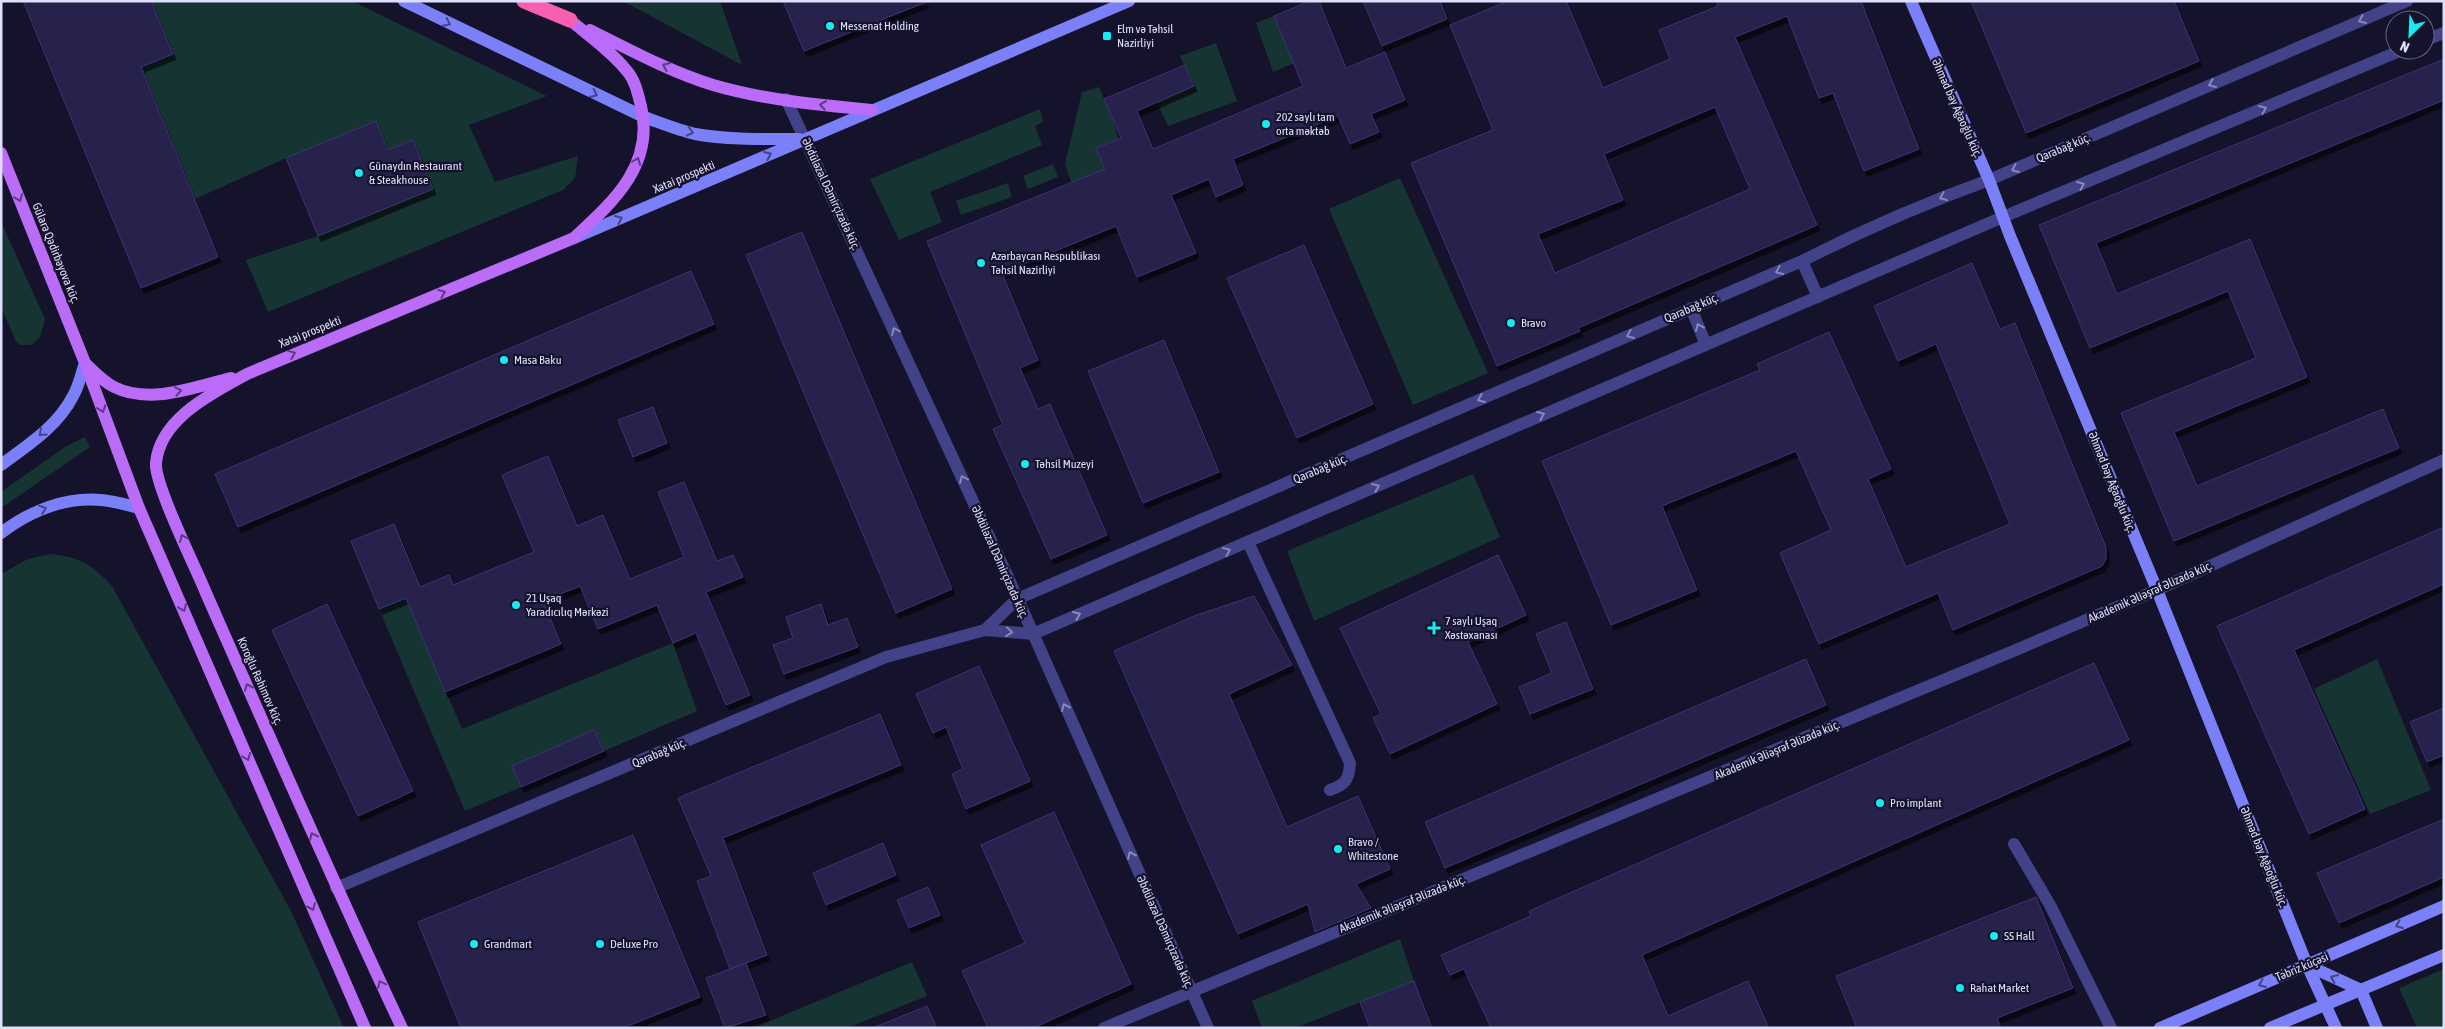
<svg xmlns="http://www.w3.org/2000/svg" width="2445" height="1029" font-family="'Asap Condensed',sans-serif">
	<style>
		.green { fill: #163532 }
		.building { fill: #26204b; stroke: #3c3375; fill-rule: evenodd; filter: url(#shadow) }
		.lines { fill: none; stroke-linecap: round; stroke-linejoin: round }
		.street { stroke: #414287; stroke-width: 12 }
		.secondary { stroke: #7b80f8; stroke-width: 12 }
		.primary { stroke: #ba6bf7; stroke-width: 12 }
		.highway { stroke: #f760b2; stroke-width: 15 }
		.oneway { stroke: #8988bc }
		.oneway2 { stroke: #434487 }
		.oneway3 { stroke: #5f3b87 }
		.poi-dot { fill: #15ebf3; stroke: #15132b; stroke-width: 2 }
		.labels { text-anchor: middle; stroke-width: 4.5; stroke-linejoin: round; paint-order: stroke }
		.poi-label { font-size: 12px; fill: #e0defd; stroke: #15132b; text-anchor: start }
		.street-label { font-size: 12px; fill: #e0defd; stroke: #15132b }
	</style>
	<defs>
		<filter id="shadow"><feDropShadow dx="3" dy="5.5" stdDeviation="0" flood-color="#0009"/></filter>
	</defs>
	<rect width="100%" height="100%" fill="#15132b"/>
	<path class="green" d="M151,1H352L547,96L469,125L495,182L578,156L575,178L563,190L268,312L246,260L318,236L433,188L413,140L388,150L376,121L286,158L195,199L141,67L173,54Z
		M623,1H720L742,65Z
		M1274,16L1294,63L1273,72L1256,23Z
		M1216,43L1237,101L1168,126L1157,102L1193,86L1180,56Z
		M1099,87L1113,120L1118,139L1096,148L1110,181L1087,190L1082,178L1071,182L1065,164L1082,92Z
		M1040,109L1043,122L1035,126L1042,145L930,192L942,222L899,240L870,179Z
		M1053,164L1058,177L1028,189L1023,176Z
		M1400,178L1488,373L1413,405L1329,209Z
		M1008,183L1012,197L961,215L956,201Z
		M1,222L45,319L40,337L32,345H20L16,341L1,307Z
		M85,437L90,447L1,508V492L65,447Z
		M1473,474L1500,537L1314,621L1287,551Z
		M51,554C82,558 91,564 112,586L291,911L344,1028H1V574L28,559Z
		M406,598L462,729L673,643L697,711L604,751L594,731L521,787L465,811L379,609Z
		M2377,659L2431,790L2370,814L2314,689Z
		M1400,939L1414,981L1295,1028H1262L1252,1001Z
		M912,962L927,996L847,1028H753Z
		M2444,969V1028H2417L2399,988Z"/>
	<path class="building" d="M23,1H151L173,54L141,67L218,257L141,288Z
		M783,1H926V2L804,51Z
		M1310,1H1319L1346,68L1385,52L1405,100L1371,114L1379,132L1350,144L1338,116L1233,159L1243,185L1216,197L1209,179L1171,195L1196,253L1137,277L1116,226L1002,273L1038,360L1020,368L1038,409L1050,404L1107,535L1051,559L993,429L1003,425L927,241L1105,169L1096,148L1121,138L1104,99L1185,65L1194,86L1137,111L1153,149L1303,86L1274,16Z
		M1363,1H1440L1447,19L1382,46Z
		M1508,1H1566L1603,88L1670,59L1659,30L1718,6L1716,1H1861L1919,149L1864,171L1833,93L1819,98L1787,16L1735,37L1817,225L1578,328L1580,331L1497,366L1411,163L1493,130L1450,25ZM1715,107L1750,189L1555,273L1538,234L1623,200L1604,154Z
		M1971,1H2174L2199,61L2026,133Z
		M2444,59V100L2096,243L2117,294L2250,239L2307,377L2174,432L2197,486L2383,409L2399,448L2174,541L2121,413L2256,358L2228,291L2090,348L2039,225Z
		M376,121L388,150L413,140L433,189L318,236L286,158Z
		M802,232L952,589L896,613L746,255Z
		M1304,245L1373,404L1297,438L1227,278Z
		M1972,263L2000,329L2015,323L2106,547V559L2102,566L1953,630L1938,593L1819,644L1780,553L1831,530L1796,451L1662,506L1697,590L1611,625L1542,461L1760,370L1757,364L1829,332L1891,469L1868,479L1906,567L2010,524L1936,344L1898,361L1874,306Z
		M691,271L714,324L238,527L215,474Z
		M1164,340L1219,472L1143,503L1088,371Z
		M653,407L667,443L633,457L618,420Z
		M548,456L577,526L603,515L630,579L684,557L658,492L684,482L717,561L733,555L743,577L706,592L750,695L726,705L696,633L673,643L657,605L598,629L580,586L543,601L561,644L445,692L406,598L379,609L351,541L394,524L420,587L449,575L453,585L534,552L502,475Z
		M2444,527V584L2294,650L2365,809L2309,834L2217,626Z
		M1498,555L1526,615L1468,642L1497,704L1390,754L1373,718L1381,714L1340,628Z
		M1254,596L1292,665L1229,694L1287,827L1358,796L1390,869L1356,884L1371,908L1315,932L1308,904L1238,934L1114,651L1194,616Z
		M327,604L413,791L358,816L272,630Z
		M821,604L828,625L847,618L858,647L784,674L773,645L793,638L786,617Z
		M1566,622L1593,689L1530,714L1519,687L1552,673L1536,634Z
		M1806,659L1826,705L1445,868L1425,822Z
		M2094,663L2129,740L1642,955L1668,1016L1748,981L1769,1028H1491L1464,969L1450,975L1441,955L1531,916L1529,911Z
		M979,666L1030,781L966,809L952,774L963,769L946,727L933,733L916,694Z
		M2444,708V755L2427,762L2410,722Z
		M880,714L901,765L723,838L767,955L730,969L697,881L711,876L678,798Z
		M594,730L604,751L521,787L512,766Z
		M1054,812L1131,984L1033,1028H988L962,971L1025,943L981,845Z
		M2444,819V877L2339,923L2317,873Z
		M633,835L700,997L623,1028H461L418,922Z
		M883,843L896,875L826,905L813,873Z
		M928,887L940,915L909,928L897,900Z
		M2036,897L2073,988L1997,1018L2001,1028H1857L1836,976Z
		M746,963L766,1015L725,1028L706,978Z
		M1414,981L1432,1028H1370L1360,1002Z
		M927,1006L937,1028H875V1027Z"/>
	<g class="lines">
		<path class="street" d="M2425,40L2444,33
			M786,99L1008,577L1208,1028
			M1802,261L1818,297
			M1691,308L1706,345
			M1248,542L1350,763C1349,780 1345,785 1330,790
			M985,630L1017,599L1802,261C1863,230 1925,203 1989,180L2407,1
			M2014,844L2050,905L2111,1028
			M336,888L886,657L985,630L1033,634L2003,217L2402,50
			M1104,1028L2011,652L2157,590L2444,460"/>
		<path class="secondary" d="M404,1L644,117C661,123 678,130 695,134C729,140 765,139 799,139
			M1911,1L1989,180L2010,236L2157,590L2307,965L2336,1028
			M574,238L1129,1
			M1,465C28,445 58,426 73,396C79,386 81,374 85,363
			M1,533C30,511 65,497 101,500C114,501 127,505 139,508
			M2307,965L2361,990L2377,1028
			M2160,1028L2444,906
			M2270,1028L2444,955"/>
		<path class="primary" d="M590,30C630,50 671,72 713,85C764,100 819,105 872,110
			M1,153L85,363L139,508L365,1028
			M87,365C95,373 104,382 114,387C150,405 195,387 231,378
			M402,1028C334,884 270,738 206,593C196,568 154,484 156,463C160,418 213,393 247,374L574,238C613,202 655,165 641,106C638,94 635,80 627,71C611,51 589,36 570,20"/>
		<path class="highway" d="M524,1L570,20"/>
	</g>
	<defs><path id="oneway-chevron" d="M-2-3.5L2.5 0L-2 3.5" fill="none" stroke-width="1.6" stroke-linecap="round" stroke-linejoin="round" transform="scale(1.25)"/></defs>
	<g class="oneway">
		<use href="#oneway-chevron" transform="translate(2362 20) rotate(157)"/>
		<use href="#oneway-chevron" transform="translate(2212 84) rotate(157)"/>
		<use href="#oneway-chevron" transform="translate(2263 109) rotate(-23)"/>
		<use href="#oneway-chevron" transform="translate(2015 169) rotate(157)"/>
		<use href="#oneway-chevron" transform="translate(2081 185) rotate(-23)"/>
		<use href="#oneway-chevron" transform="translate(1943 197) rotate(158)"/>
		<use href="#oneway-chevron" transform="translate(1779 271) rotate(157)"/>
		<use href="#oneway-chevron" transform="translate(1699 327) rotate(-113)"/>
		<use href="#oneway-chevron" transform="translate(895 331) rotate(-115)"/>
		<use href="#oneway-chevron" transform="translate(1630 335) rotate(157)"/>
		<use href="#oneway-chevron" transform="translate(1481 399) rotate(157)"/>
		<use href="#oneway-chevron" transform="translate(1541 415) rotate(-23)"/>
		<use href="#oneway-chevron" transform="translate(963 479) rotate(-115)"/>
		<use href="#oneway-chevron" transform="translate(1376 487) rotate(-23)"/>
		<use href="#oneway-chevron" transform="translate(1227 551) rotate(-23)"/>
		<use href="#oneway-chevron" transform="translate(1077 615) rotate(-23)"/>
		<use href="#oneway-chevron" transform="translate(1009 632) rotate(6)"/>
		<use href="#oneway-chevron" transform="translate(1065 707) rotate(-114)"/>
		<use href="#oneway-chevron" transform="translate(1131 855) rotate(-114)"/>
	</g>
	<g class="oneway2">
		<use href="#oneway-chevron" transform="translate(447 23) rotate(26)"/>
		<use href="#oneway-chevron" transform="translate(594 94) rotate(25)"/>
		<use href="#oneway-chevron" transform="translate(690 132) rotate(14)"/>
		<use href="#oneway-chevron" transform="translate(768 155) rotate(-23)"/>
		<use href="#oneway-chevron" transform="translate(619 219) rotate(-23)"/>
		<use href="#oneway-chevron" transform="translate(42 433) rotate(138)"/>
		<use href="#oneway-chevron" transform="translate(43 509) rotate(-20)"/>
		<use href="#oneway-chevron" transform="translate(2399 925) rotate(157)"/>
		<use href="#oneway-chevron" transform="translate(2334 978) rotate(-155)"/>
		<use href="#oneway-chevron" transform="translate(2262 984) rotate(157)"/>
	</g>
	<g class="oneway3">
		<use href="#oneway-chevron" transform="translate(666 66) rotate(-156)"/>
		<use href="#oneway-chevron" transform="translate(823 105) rotate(-172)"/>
		<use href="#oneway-chevron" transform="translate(637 161) rotate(-69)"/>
		<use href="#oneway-chevron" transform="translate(19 198) rotate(68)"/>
		<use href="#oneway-chevron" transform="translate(442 293) rotate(-22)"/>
		<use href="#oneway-chevron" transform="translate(292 354) rotate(-22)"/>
		<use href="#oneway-chevron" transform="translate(178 391) rotate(-10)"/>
		<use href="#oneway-chevron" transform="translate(102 409) rotate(70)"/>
		<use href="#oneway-chevron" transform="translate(183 538) rotate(-113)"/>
		<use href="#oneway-chevron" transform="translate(183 608) rotate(67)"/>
		<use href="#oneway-chevron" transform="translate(248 687) rotate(-114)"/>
		<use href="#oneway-chevron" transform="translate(247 757) rotate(67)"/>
		<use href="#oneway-chevron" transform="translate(313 836) rotate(-114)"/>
		<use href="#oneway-chevron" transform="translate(312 907) rotate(66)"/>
		<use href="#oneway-chevron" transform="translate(381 984) rotate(-115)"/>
	</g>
	<g class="poi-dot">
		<circle cx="830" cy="26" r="5"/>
		<rect x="1102" y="31" width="10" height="10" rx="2.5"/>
		<circle cx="1266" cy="124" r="5"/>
		<circle cx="359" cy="173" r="5"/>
		<circle cx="981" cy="263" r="5"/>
		<circle cx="1511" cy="323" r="5"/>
		<circle cx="504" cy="360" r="5"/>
		<circle cx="1025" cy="464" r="5"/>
		<circle cx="516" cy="605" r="5"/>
		<path d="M1431.5 620.5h5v5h5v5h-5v5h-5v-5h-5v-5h5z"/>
		<circle cx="1880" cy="803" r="5"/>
		<circle cx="1338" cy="849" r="5"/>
		<circle cx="1994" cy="936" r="5"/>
		<circle cx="474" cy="944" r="5"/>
		<circle cx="600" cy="944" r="5"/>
		<circle cx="1960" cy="988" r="5"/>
	</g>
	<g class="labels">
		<g class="poi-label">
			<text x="840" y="30">Messenat Holding</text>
			<text x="1117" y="33">Elm və Təhsil<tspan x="1117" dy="14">Nazirliyi</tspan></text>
			<text x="1276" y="121">202 saylı tam<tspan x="1276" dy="14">orta məktəb</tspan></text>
			<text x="369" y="170">Günaydın Restaurant<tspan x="369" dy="14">&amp; Steakhouse</tspan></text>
			<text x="991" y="260">Azərbaycan Respublikası<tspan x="991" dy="14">Təhsil Nazirliyi</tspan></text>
			<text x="1521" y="327">Bravo</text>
			<text x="514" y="364">Masa Baku</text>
			<text x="1035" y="468">Təhsil Muzeyi</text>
			<text x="526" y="602">21 Uşaq<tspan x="526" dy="14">Yaradıcılıq Mərkəzi</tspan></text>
			<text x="1445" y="625">7 saylı Uşaq<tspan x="1445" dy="14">Xəstəxanası</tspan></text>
			<text x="1890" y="807">Pro implant</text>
			<text x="1348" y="846">Bravo /<tspan x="1348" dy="14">Whitestone</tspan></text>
			<text x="2004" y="940">SS Hall</text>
			<text x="484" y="948">Grandmart</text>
			<text x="610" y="948">Deluxe Pro</text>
			<text x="1970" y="992">Rahat Market</text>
		</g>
		<g class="street-label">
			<text transform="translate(1957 108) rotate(66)" y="4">Əhməd bəy Ağaoğlu küç.</text>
			<text transform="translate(2063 148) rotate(-23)" y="4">Qarabağ küç.</text>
			<text transform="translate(684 177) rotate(-23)" y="4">Xətai prospekti</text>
			<text transform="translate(831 194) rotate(65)" y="4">Əbdüləzəl DƏmirçizadə küç.</text>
			<text transform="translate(56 253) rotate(68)" y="4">Gülarə Qədirbəyova küç.</text>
			<text transform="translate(1691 308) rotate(-23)" y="4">Qarabağ küç.</text>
			<text transform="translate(310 332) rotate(-22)" y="4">Xətai prospekti</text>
			<text transform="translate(1320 469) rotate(-23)" y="4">Qarabağ küç.</text>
			<text transform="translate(2112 482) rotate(68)" y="4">Əhməd bəy Ağaoğlu küç.</text>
			<text transform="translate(1000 562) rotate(66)" y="4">Əbdüləzəl DƏmirçizadə küç.</text>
			<text transform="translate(2150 592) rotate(-24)" y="4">Akademik Əliəşrəf Əlizadə küç.</text>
			<text transform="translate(260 681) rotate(66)" y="4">Koroğlu Rəhimov küç.</text>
			<text transform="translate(1777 750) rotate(-23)" y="4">Akademik Əliəşrəf Əlizadə küç.</text>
			<text transform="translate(659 753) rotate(-23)" y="4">Qarabağ küç.</text>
			<text transform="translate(2264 857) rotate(68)" y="4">Əhməd bəy Ağaoğlu küç.</text>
			<text transform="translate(1402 904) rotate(-22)" y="4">Akademik Əliəşrəf Əlizadə küç.</text>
			<text transform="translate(1165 932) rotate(66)" y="4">Əbdüləzəl DƏmirçizadə küç.</text>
			<text transform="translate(2302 967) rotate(-23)" y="4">Təbriz küçəsi</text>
		</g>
	</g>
	<rect width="2445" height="1029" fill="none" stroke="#e0defd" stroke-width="5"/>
	<g transform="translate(2410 35) rotate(204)"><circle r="24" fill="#15132b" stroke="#66647f"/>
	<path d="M0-4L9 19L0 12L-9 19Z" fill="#15ebf3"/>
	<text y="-8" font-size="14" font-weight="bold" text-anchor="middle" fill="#e0defd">N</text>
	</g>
</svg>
